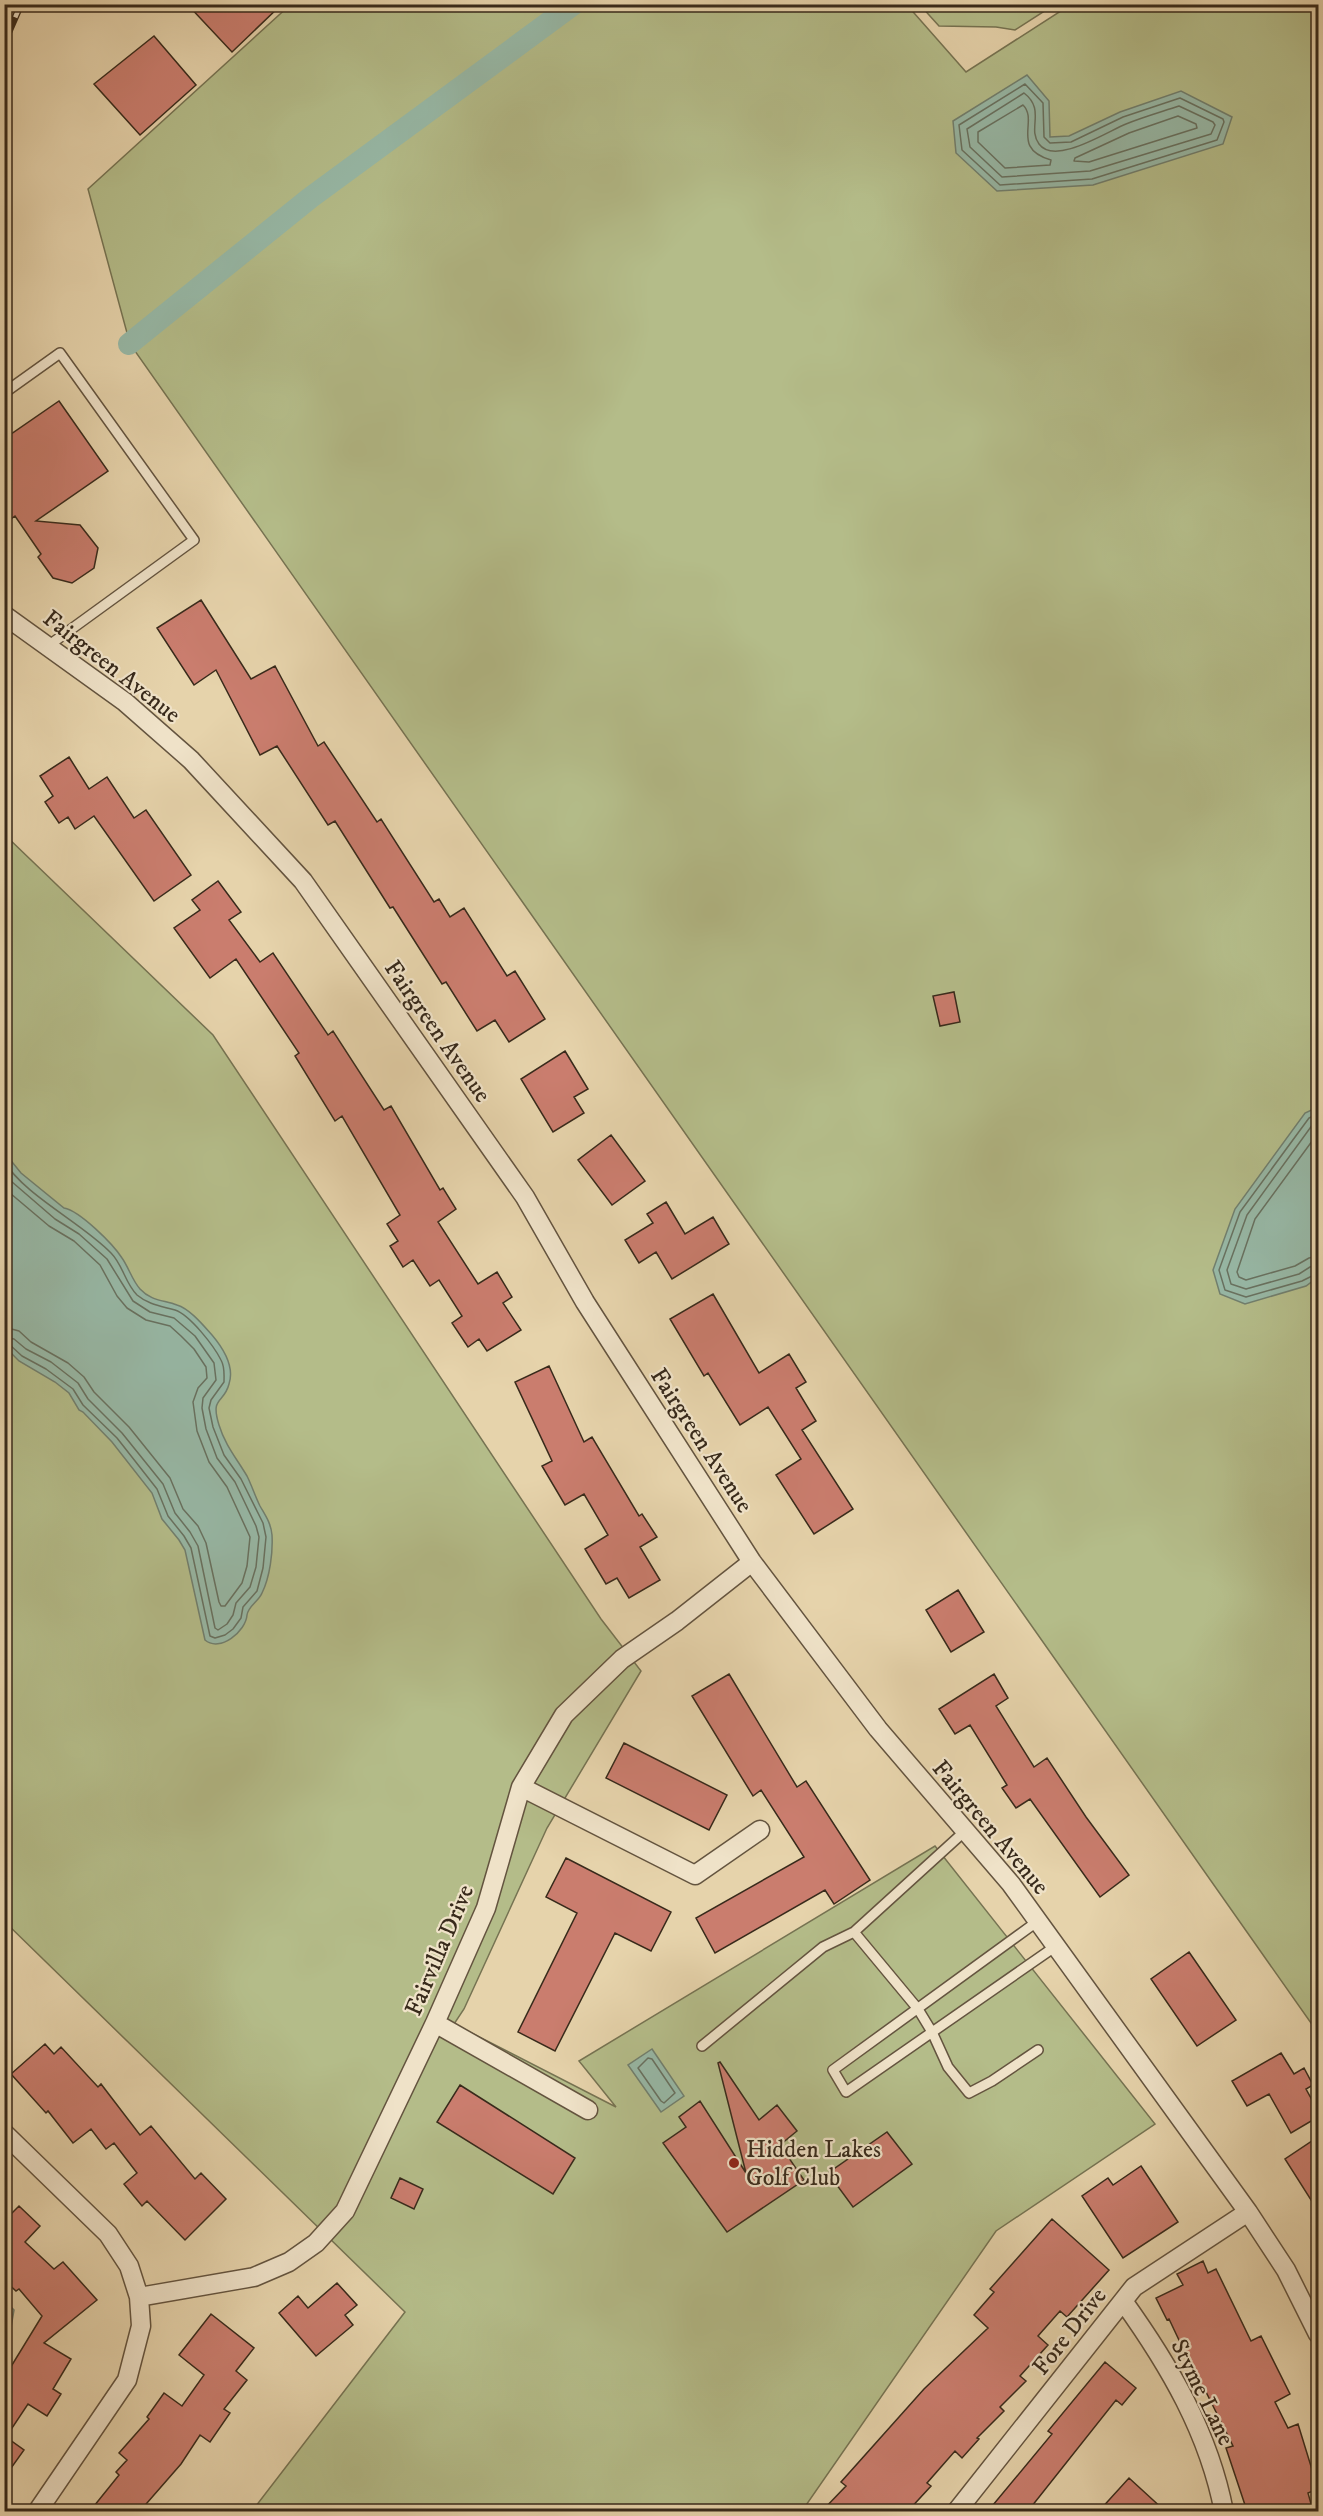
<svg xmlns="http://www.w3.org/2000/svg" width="1323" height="2516" font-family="'IM FELL DW Pica',serif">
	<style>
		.green { fill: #b4bc89; stroke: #767352; stroke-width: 1.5 }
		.water { fill: #97b8a6; stroke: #717f6e; stroke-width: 1.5 }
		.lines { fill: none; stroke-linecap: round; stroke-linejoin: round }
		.shore { stroke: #687160; stroke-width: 1.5 }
		.canal { stroke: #97b8a6; stroke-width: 22 }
		.building { fill: #ca7d6e; stroke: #382a1b; stroke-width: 1.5 }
		.lane-casing { stroke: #64543f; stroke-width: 12 }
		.street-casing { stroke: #64543f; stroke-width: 21 }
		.lane { stroke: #efe2c8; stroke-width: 9 }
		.street { stroke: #efe2c8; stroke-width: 18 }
		.rail-casing { stroke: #382a1b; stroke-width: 7 }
		.rail { stroke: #efe2c8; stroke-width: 4.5; stroke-dasharray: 14; stroke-linecap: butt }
		.poi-dot { fill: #8f2418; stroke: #efe2c8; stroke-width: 2 }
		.labels { text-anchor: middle; stroke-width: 4.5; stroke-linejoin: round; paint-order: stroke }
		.street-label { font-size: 24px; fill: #382a1b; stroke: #efe2c8 }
		.poi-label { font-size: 24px; fill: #382a1b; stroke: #efe2c8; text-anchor: start }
	</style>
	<rect width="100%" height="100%" fill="#e6d3ab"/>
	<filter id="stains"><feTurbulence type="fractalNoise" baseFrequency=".00333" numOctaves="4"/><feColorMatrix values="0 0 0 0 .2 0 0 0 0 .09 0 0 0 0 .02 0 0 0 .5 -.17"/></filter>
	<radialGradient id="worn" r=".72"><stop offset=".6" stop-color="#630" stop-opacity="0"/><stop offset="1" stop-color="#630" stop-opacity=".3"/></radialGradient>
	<path class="green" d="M290,5H907L966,72L1070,5H1318V2033L130,344L88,189Z
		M920,5H1054L1015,30L996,27L939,26Z
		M5,835L213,1035L601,1619L641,1671L547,1828L464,2009L454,2024L616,2107L579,2061L935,1846L1155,2124L996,2231L802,2511H252L405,2312L5,1922Z"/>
	<path class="water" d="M1027,75L1049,101L1050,137L1069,136L1120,112L1181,91L1232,117L1223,144L1093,185L997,191L956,153L953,121Z
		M1318,1107V1277L1306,1286L1245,1304L1220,1294L1213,1270L1235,1209L1305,1113Z
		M4,1152L21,1173L64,1208C80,1211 113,1244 122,1258C129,1268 132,1280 140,1289C151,1301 164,1300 177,1305C190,1309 203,1325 212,1335C223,1348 235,1366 229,1384C224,1404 210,1396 219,1425C225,1445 237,1459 247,1476C252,1486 255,1496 260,1506C265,1515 271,1523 272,1535C273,1552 270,1577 262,1593C259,1601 248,1606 247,1615C246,1631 220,1653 205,1640L185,1550L179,1540L162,1519L152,1493L112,1442L83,1412L79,1410L69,1393L55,1382L19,1361L5,1347Z
		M652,2049L684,2096L661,2112L628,2065Z
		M5,2301L14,2310L10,2333L5,2341Z"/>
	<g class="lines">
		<path class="shore" d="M1025,84L1043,103L1044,137L1050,143L1071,142L1123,117L1180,98L1223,119L1224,122L1217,140L1092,179L1000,185L962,150L959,125Z
			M1024,93C1046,110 1027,128 1039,144C1055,166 1108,131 1126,124C1143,117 1161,112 1179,106L1213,122L1215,125L1211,134L1090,171L1002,177L970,147L967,129Z
			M1023,105C1039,121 1010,148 1051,160L1050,165L1005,168L978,142V132Z
			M1178,116L1196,124L1197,128L1089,162L1074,161L1075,158L1129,133Z
			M1318,1114L1309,1118L1240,1212L1219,1270L1225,1290L1246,1297L1302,1281L1318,1273
			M1318,1122L1313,1124L1247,1215L1227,1270L1231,1284L1246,1289L1299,1274L1310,1267L1318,1265
			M1318,1133L1255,1219L1237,1272L1239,1277L1246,1280L1295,1266L1309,1258L1318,1256
			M4,1161C24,1195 82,1223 111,1253C123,1265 125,1283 137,1295C149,1305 161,1306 175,1310C190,1315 214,1346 221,1360C225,1367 224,1374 224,1382L211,1400L209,1408L213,1427L224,1455L241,1479L263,1523L266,1537L263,1568L257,1591L243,1607L241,1618L233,1629L225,1635L215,1638L210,1636L191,1548L184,1536L168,1516L157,1489L117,1438L83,1405L73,1389L46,1369L22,1356L10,1345L4,1344
			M4,1175L55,1219L79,1234L107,1259L133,1301L150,1312L174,1318L195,1336L214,1363L216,1380L203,1398L202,1408L206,1429L217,1458L235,1482L256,1526L259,1537L256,1567L250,1587L236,1603L233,1615L227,1624L218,1630L215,1628L198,1546L190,1532L175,1513L163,1484L122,1433L88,1399L78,1383L51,1362L26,1349L14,1339L4,1337
			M4,1188L49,1226L74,1241L100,1265L117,1296L127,1308L146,1320L170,1326L181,1336L194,1349L206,1367L207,1378L198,1388L193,1402L197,1431L209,1462L227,1487L250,1537L247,1566L242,1583L225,1606H221L219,1602L206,1543L198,1526L183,1509L170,1478L129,1427L94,1392L84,1377L68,1363L31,1342L19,1331L4,1327
			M648,2058L652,2059L675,2093L664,2103L661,2101L638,2068Z"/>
		<path class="canal" d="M129,344L310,198L574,4"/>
	</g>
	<path class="building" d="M187,4H282L232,52Z
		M154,36L196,85L140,135L94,84Z
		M59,401L108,471L36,521L80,525L98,548L94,568L72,583L53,578L38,557L41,554L15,516L4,524V439Z
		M201,600L251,679L275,666L318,746L324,742L377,822L381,819L434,902L439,899L450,917L464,908L507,976L515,971L545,1019L509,1042L495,1020L477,1031L446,982L442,984L393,907L390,908L335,821L328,825L277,746L260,755L216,670L194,685L157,628Z
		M69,757L89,789L107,777L134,818L146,810L191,875L154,901L94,816L75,829L68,817L59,823L45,802L53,796L40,776Z
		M218,881L241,912L229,920L260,962L273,953L328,1035L333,1031L384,1110L391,1106L440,1190L443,1188L456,1209L438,1222L478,1284L497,1272L512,1297L503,1303L521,1330L487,1351L479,1339L468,1347L452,1323L462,1316L439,1280L430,1286L413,1260L403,1267L390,1246L398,1241L387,1224L400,1215L342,1116L335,1121L295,1056L299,1053L236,959L210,978L174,928L200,910L192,900Z
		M954,992L960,1022L940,1026L933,996Z
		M565,1051L588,1089L574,1097L584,1113L553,1132L521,1079Z
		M611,1135L645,1181L612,1205L578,1160Z
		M666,1202L685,1234L713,1217L729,1244L672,1279L656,1252L639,1263L625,1240L653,1223L647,1214Z
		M713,1294L759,1373L789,1354L806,1382L796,1388L816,1421L802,1430L853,1509L814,1534L776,1475L801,1459L768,1407L740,1425L708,1373L704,1376L670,1319Z
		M549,1366L584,1442L592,1437L639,1516L642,1514L657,1537L640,1547L660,1580L629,1598L617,1578L606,1584L585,1549L608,1535L584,1494L565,1505L542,1466L552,1461L515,1382Z
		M958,1590L984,1632L951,1652L926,1610Z
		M729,1674L797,1787L806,1781L870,1880L834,1904L825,1890L715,1953L696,1918L804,1857L761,1790L753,1796L692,1696Z
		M994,1674L1008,1698L996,1706L1034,1767L1047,1758L1086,1817L1129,1875L1100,1897L1030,1799L1016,1808L1002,1788L1007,1785L970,1725L955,1734L939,1709Z
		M624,1743L727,1795L709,1830L606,1778Z
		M566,1858L671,1912L651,1951L615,1933L555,2051L518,2032L577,1913L546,1897Z
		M1189,1952L1236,2020L1197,2046L1151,1979Z
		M45,2044L54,2054L61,2047L98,2087L101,2084L140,2135L151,2126L195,2179L201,2173L226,2199L185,2240L147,2201L142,2206L124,2184L137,2173L114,2143L106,2149L91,2129L73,2143L48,2111L46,2113L11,2074Z
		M1281,2053L1294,2074L1304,2068L1313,2085L1306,2089L1318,2111V2117L1291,2133L1269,2094L1247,2106L1232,2081Z
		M720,2062L759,2120L777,2105L797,2131L780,2145L804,2180L727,2232L663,2143L686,2127L679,2117L700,2101L746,2173L718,2063Z
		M460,2085L575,2158L553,2194L437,2122Z
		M887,2132L912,2164L853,2207L828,2173Z
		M1318,2137V2211L1285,2159Z
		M1141,2166L1178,2222L1123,2258L1082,2196L1108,2178L1113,2185Z
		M400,2178L423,2189L414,2209L391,2198Z
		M19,2206L40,2226L25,2242L54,2269L63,2262L97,2300L44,2343L71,2359L53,2389L61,2394L47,2416L28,2404L6,2437L24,2450L4,2478V2378L42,2316L19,2289L16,2291L4,2280V2221Z
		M1052,2219L1109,2270L1067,2317L1060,2311L1038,2336L1048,2345L1020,2376L1026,2381L1000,2407L1004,2411L977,2438L979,2439L962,2458L955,2451L927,2483L931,2486L908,2511H822L846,2486L841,2482L924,2389L988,2328L974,2315L994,2292L990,2289Z
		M1203,2261L1208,2273L1216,2269L1251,2341L1261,2336L1290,2394L1275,2402L1288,2428L1298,2424L1318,2489L1308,2493L1313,2511H1247L1226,2448L1233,2446L1206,2392L1204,2393L1169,2319L1167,2320L1156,2298L1183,2285L1177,2274Z
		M337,2283L357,2305L345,2315L353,2325L316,2356L279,2313L298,2296L308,2308Z
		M211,2314L254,2348L236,2371L247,2380L224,2409L230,2413L210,2442L200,2435L181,2464L140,2511H90L119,2475L116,2472L127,2460L119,2453L149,2419L147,2417L164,2393L182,2406L204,2375L179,2355Z
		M1105,2362L1136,2388L1122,2405L1116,2400L1028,2511H988L1052,2434L1048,2431Z
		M1129,2478L1165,2511H1099Z"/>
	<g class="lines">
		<g class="lane-casing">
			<path id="lane" d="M4,393L60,353L194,540L48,646
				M1038,1921L833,2070L846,2092L1056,1946
				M854,1932L965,1831
				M702,2046L823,1947L854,1932L918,2009L932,2032L948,2067L969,2093L992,2081L1038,2050"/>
		</g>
		<g class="street-casing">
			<path id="street" d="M4,615L125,702L191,760L303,881L525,1197L585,1302L752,1562L878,1729L1011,1884L1248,2212L1286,2270L1318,2334
				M521,1787L695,1875L760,1830
				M435,2023L588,2110
				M4,2133L108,2234L129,2266L139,2297L141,2326L127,2380L37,2512
				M139,2297L254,2277L289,2262L316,2243L345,2211L435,2023L486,1908L521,1787L564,1715L622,1659L677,1621L752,1562
				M1123,2301C1169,2365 1209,2433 1224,2512
				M956,2512L1134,2287L1248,2212"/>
		</g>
		<use href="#lane" class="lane"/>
		<use href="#street" class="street"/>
		<g class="rail-casing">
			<path id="rail" d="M4,43L21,4"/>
		</g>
		<use href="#rail" class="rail"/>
	</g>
	<circle class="poi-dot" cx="734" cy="2163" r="6"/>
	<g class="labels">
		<g class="street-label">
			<text transform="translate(112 666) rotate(38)" y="8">Fairgreen Avenue</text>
			<text transform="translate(438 1031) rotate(55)" y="8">Fairgreen Avenue</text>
			<text transform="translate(702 1440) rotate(57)" y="8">Fairgreen Avenue</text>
			<text transform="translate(991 1827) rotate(50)" y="8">Fairgreen Avenue</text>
			<text transform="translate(439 1950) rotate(-67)" y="8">Fairvilla Drive</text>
			<text transform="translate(1069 2331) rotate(-52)" y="8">Fore Drive</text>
			<text transform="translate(1203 2392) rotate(64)" y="8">Styme Lane</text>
		</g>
		<g class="poi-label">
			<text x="746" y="2157">Hidden Lakes<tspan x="746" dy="28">Golf Club</tspan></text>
		</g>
	</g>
	<rect width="1323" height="2516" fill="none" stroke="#e6d3ab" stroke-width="24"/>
	<rect x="6" y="6" width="1311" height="2504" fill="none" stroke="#382a1b" stroke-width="3"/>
	<rect x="12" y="12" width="1299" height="2492" fill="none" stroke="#382a1b" stroke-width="1.5"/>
	<rect width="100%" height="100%" filter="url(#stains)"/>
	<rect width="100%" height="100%" fill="url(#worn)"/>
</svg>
